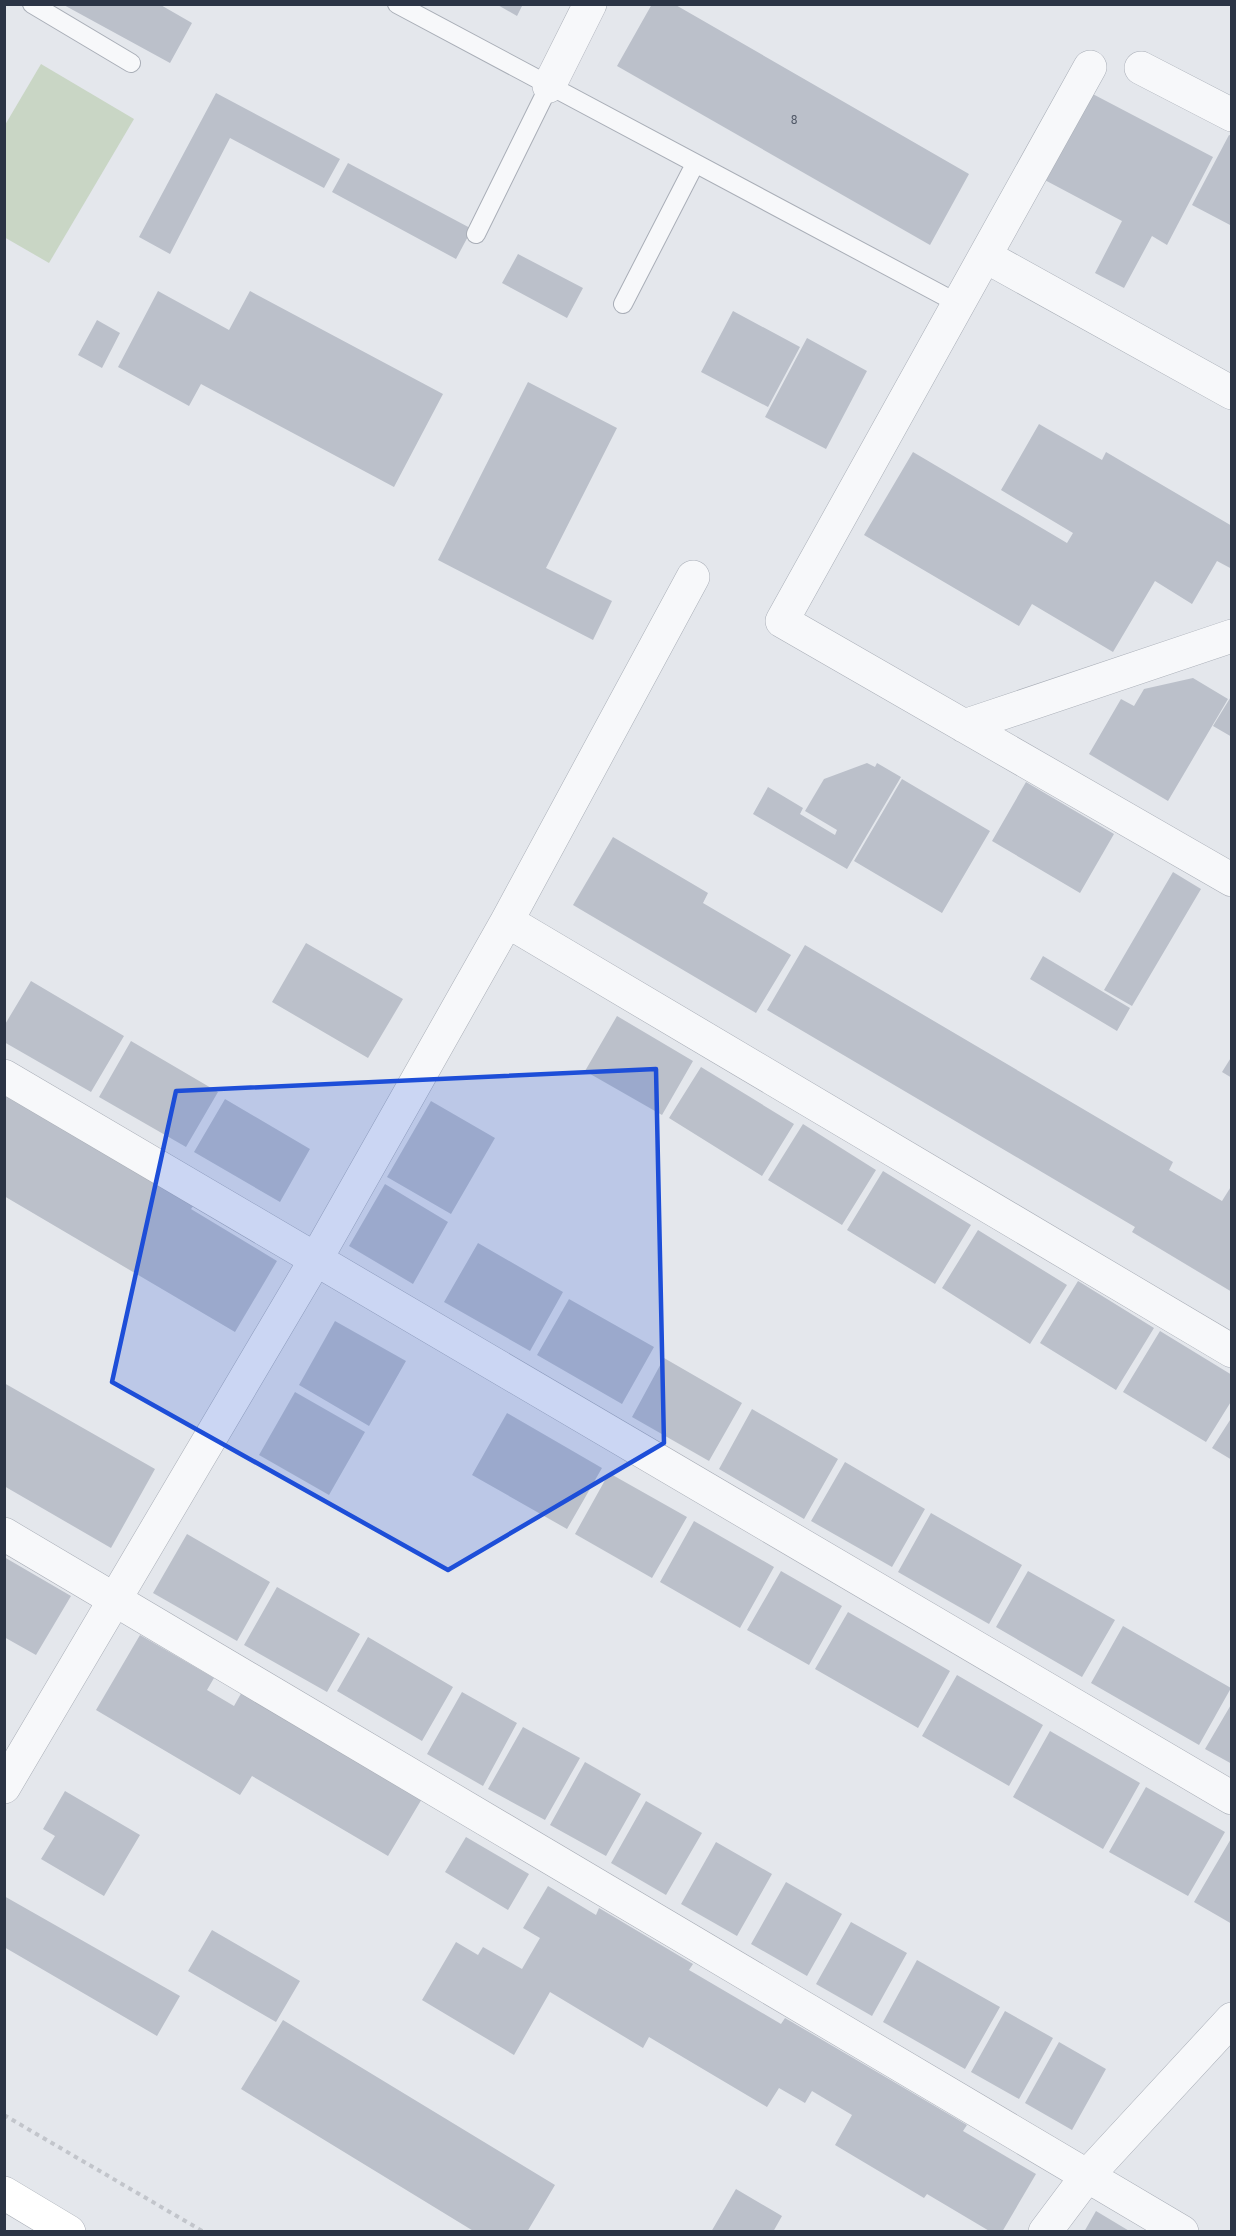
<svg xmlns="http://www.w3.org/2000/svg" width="1236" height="2236" font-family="Roboto,sans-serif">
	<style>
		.green { fill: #c9d6c5 }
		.building { fill: #bbc0ca }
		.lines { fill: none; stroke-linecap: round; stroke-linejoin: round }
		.service-casing { stroke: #a9aeb7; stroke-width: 20 }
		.minor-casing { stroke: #a9aeb7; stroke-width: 34 }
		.secondary-casing { stroke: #a9aeb7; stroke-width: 34 }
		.path { stroke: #c2c5cb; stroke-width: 4; stroke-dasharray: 4.5 4.5; stroke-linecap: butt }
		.service { stroke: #f7f8fa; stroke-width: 18 }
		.minor { stroke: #f7f8fa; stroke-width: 33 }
		.secondary { stroke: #fff; stroke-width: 33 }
		.marked { fill: #1d4ed8; fill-opacity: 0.2; stroke: #1d4ed8; stroke-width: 4.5; stroke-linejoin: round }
		.labels { text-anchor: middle; stroke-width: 4.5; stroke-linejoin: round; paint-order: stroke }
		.number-label { font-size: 12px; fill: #4f5766 }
	</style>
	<rect width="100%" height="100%" fill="#e4e7ec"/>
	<path class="green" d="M41,64L134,119L49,263L4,237L5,125Z"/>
	<path class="building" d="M62,4H159L192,23L170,63Z
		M496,4H523L517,16Z
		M652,4H674L969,174L930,245L617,66Z
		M1087,91L1213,157L1167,245L1152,236L1124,288L1095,273L1122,221L1041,178Z
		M216,93L340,159L324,188L230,138L170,254L139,237Z
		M1229,135L1232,136V226L1192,205Z
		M348,163L472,229L456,259L332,192Z
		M518,254L583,288L567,318L502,283Z
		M158,291L229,330L250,291L443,394L394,487L201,384L189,406L118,367Z
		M733,311L800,347L768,407L701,372Z
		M97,320L120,333L102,368L78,355Z
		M807,338L867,371L826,449L765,417Z
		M528,382L617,428L546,568L612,601L593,640L438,560Z
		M1039,424L1102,460L1106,452L1232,526V569L1217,561L1192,604L1155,581L1113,652L1032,604L1019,626L864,535L913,452L1067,543L1073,533L1001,490Z
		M1193,678L1228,699L1168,801L1089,754L1121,699L1134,706L1144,689Z
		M1232,695V737L1213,726Z
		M867,763L875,767L877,763L901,777L847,869L753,814L768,787L803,808L800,814L835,835L837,830L805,811L824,779Z
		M902,779L990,831L942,913L854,861Z
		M1026,782L1114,834L1080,893L992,841Z
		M613,837L708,893L703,903L791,955L756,1013L573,905Z
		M1173,872L1201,889L1132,1006L1104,990Z
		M306,943L403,999L368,1058L272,1002Z
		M805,945L1173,1162L1169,1170L1222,1201L1232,1185V1292L1132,1232L1135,1227L767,1010Z
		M1043,956L1130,1008L1117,1031L1030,979Z
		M31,981L124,1036L91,1092L4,1042V1026Z
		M617,1016L693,1061L662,1115L585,1071Z
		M131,1041L218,1092L186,1147L99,1097Z
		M1232,1056V1078L1222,1072Z
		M701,1067L794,1124L762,1176L669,1118Z
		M4,1092L194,1205L191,1209L277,1261L235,1332L4,1196Z
		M225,1099L310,1149L280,1202L194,1152Z
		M431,1101L495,1138L451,1214L387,1177Z
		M803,1124L876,1170L842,1225L768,1180Z
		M883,1171L971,1225L935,1284L847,1230Z
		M385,1184L448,1222L413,1284L349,1246Z
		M978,1230L1067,1285L1030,1344L942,1288Z
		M478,1243L563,1292L530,1351L444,1302Z
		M1078,1281L1154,1328L1116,1390L1040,1343Z
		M569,1299L654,1347L622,1404L537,1355Z
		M335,1321L406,1361L369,1426L299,1385Z
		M1160,1331L1232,1375V1400L1206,1442L1123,1392Z
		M664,1358L742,1403L709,1461L632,1417Z
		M4,1383L155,1469L111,1548L4,1486Z
		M295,1392L365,1432L329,1495L259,1455Z
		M752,1409L838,1459L804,1519L719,1469Z
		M507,1413L602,1468L567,1529L472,1475Z
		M1232,1417V1460L1212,1448Z
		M845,1462L925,1509L892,1567L811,1521Z
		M609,1473L687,1517L652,1578L575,1534Z
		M931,1513L1022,1565L989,1624L898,1572Z
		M694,1521L774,1567L740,1628L660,1582Z
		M187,1534L270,1582L237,1641L153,1593Z
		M4,1557L71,1596L36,1655L4,1637Z
		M781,1571L842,1606L809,1665L747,1630Z
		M1028,1571L1115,1620L1082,1677L996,1627Z
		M277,1587L360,1634L327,1692L244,1645Z
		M848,1612L950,1671L918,1728L815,1669Z
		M1123,1626L1231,1688L1199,1745L1091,1683Z
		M140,1635L214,1678L207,1690L234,1706L243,1690L423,1797L388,1856L252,1776L240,1795L96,1710Z
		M368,1637L453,1687L422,1741L337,1691Z
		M957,1675L1043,1725L1009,1786L922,1736Z
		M462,1692L517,1723L483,1786L427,1754Z
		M1232,1703V1764L1205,1749Z
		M523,1727L580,1758L545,1820L488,1789Z
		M1050,1731L1140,1783L1103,1849L1013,1797Z
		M585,1762L641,1794L606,1856L550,1825Z
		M1146,1787L1225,1832L1188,1896L1109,1852Z
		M65,1791L140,1835L104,1896L41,1859L55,1836L43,1829Z
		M646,1801L702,1833L666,1895L611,1863Z
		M466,1837L529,1874L508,1910L445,1872Z
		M1232,1837V1924L1194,1902Z
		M716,1842L772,1874L737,1936L681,1904Z
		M786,1882L842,1914L807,1976L751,1944Z
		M548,1886L596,1915L599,1908L693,1964L689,1970L781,2024L785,2018L877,2072L967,2125L963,2131L1036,2174L1002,2232H991L927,2194L924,2198L835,2145L852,2115L812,2091L805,2103L779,2088L767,2107L649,2037L643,2048L550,1992L514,2055L422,2000L456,1942L478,1955L483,1947L522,1969L540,1938L523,1928Z
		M4,1896L180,1996L157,2036L4,1947Z
		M851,1922L907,1953L872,2016L816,1984Z
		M212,1930L300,1981L276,2022L188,1971Z
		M917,1960L1000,2007L965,2069L883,2022Z
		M1005,2011L1053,2038L1019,2099L971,2072Z
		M283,2020L555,2185L527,2232H475L241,2089Z
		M1059,2042L1106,2069L1072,2130L1025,2103Z
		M736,2189L782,2216L773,2232H711Z
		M1096,2211L1131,2232H1084Z"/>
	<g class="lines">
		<g class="service-casing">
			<path id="service" d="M32,4L131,63
				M397,4L959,304
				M476,234L549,86
				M623,304L695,164"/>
		</g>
		<g class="minor-casing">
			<path id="minor" d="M1090,67L782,621L1232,880
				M1141,68L1232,115
				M549,86L590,4
				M985,256L1232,393
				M964,726L1232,636
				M507,921L1232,1351
				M4,1076L1232,1798
				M4,1534L1182,2232
				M4,1787L316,1259L507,921L693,577
				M1045,2232L1087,2176L1232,2019"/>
		</g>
		<g class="secondary-casing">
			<path id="secondary" d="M4,2193L69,2232"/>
		</g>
		<path class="path" d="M4,2115L204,2232"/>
		<use href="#service" class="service"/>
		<use href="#minor" class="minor"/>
		<use href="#secondary" class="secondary"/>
	</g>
	<path class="marked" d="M656,1069L664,1443L448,1570L112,1382L176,1091Z"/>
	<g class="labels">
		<g class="number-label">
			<text x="794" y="124">8</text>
		</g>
	</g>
	<rect width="1236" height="2236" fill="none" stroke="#2b3445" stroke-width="12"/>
</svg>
